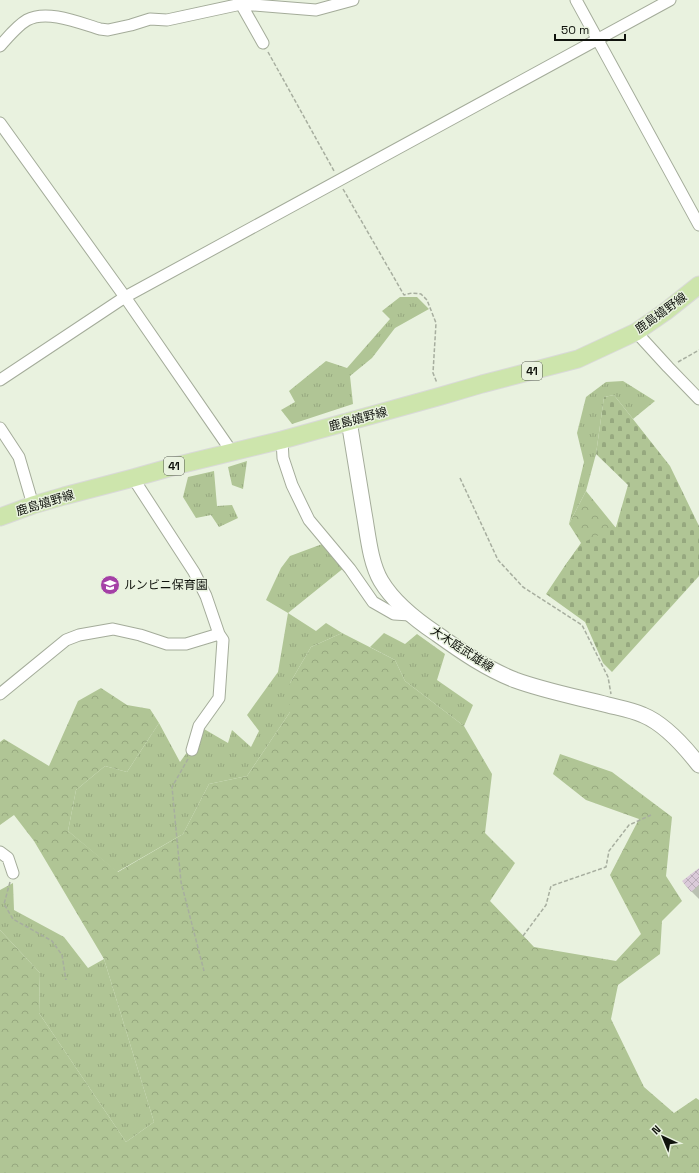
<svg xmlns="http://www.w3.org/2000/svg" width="699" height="1173" font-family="'Space Grotesk','Noto Sans JP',sans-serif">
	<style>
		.grass { fill: url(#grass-tufts) }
		.forest { fill: url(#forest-crowns) }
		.cemetery { fill: url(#cemetery-stones) }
		.shadow { fill: #0003 }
		.building { fill: url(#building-cross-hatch) }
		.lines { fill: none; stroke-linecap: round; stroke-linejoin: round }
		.minor-casing { stroke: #a4ac9a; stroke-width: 13 }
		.secondary-casing { stroke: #a4ac9a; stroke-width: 17 }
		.primary-casing { stroke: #d9d9d8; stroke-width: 19 }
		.path { stroke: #a7ae9f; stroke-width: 1.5; stroke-dasharray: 4 2; stroke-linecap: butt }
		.minor { stroke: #fff; stroke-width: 11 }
		.secondary { stroke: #fff; stroke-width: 15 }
		.primary { stroke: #cde5ac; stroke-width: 17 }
		.labels { text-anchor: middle; stroke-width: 3; stroke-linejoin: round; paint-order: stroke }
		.shield { fill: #e9f2df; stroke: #51564c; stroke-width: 1 }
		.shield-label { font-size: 11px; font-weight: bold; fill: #10130d }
		.street-label { font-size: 12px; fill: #10130d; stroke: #e9f2df }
		.poi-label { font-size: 12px; fill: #10130d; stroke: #e9f2df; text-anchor: start }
	</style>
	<defs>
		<pattern id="grass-tufts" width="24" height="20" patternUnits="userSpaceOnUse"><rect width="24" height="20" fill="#b0c595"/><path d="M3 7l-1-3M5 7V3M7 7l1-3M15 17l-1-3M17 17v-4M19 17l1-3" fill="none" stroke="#96a87f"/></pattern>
		<pattern id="forest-crowns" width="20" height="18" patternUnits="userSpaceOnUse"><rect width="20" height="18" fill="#b0c595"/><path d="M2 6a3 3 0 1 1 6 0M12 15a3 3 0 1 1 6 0" fill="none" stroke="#96a87f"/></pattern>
		<pattern id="cemetery-stones" width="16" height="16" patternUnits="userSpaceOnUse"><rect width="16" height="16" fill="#b0c595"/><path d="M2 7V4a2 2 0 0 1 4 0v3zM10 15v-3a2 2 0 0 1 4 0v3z" fill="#96a87f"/></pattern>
		<pattern id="building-cross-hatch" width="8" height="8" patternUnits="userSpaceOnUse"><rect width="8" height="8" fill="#dacad9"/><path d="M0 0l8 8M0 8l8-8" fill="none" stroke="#baadb9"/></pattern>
	</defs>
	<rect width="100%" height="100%" fill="#e9f2df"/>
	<path class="grass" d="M400,297H417L429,309L395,328L372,358L350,376L353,404L292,424L281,410L295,402L289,391L326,361L347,368L390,319L382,311Z
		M623,381L655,401L633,419L614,395L604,397L596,454L586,491L569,524L584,462L577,433L586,397L606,382Z
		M247,461L243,489L232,485L228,467Z
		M214,471L217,506L232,505L238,518L219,527L211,515L196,518L183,497L188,477Z
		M325,543L345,567L288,613L316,631L326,623L342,633L311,647L290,683V712L247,776L209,784L183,834L117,872L68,831L76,790L105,766L127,772L159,723L180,762L204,729L228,743L232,730L251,747L259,731L247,715L278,672L288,613L266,600L281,568L290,556Z
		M384,633L405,644L417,634L445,654L437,680L473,705L464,726L405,681L395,660L370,647Z
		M13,883L14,910L64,937L88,968L104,959L154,1122L126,1142L39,1013L40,973L0,930V890Z"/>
	<path class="forest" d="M586,491L616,528L564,567L581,543L569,524Z
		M342,633L395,660L405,681L464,726L492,774L485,833L515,863L490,901L534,947L616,961L641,934L610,875L639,819L586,800L553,774L560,754L612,772L672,817L666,876L682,901L662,921L660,954L618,985L611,1019L644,1087L674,1113L696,1098L699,1100V1173H0V930L40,973L39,1013L126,1142L154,1122L104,959L34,841L14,815L0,825V742L4,739L49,766L78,701L101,688L127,705L150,709L159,723L127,772L105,766L76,790L68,831L118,872L183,834L209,784L247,776L290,712V683L311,647Z"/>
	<path class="cemetery" d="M614,395L670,466L699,526V576L612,672L603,663L585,622L546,594L564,567L582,543L616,527L628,485L596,454L604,397Z"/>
	<path class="shadow" d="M699,869V899L691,891Z"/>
	<path class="building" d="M699,868V885L691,892L682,881Z"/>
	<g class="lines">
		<g class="minor-casing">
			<path id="minor" d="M576,0L699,225
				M241,4L263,43
				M0,46C6,39 20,24 27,20C47,9 80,23 100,29L108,30L131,25L150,19L167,20L241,4L316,10L353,0
				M0,123L125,297L232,452
				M636,332L668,367L699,399
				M0,380L125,297L670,0
				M0,428L19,457L33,505
				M282,440L283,458L292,485L309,520L350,569L373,602L394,614L410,615
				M133,478L194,572L206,596L219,634L223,640L219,698L199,726L192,750
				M0,694L66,640L79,635L113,629L140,635L167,644H186L219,634
				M0,852L8,858L13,873"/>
		</g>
		<g class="secondary-casing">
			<path id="secondary" d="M349,421C354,452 359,483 364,513C368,535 370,562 381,581C394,603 416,620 437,634C462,652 487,669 515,680C545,691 577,697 608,705C620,708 632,710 643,715C665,724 685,747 699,765"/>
		</g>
		<g class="primary-casing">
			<path id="primary" d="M0,517L33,505L64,496L133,478L179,465L282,440L441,396L482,384L578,359L636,332L665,312L699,285"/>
		</g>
		<path class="path" d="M268,52L334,171
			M343,189L404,295L412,293L421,294L427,300L436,323L433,373L437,383
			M678,362L699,350
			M460,478L498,560L523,587L582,625L608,677L611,694
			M188,759L172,787L181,882L204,971
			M10,882L4,904L13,919L52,941L62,955L66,980
			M523,936L546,905L551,886L606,867L609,851L629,825L651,815"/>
		<use href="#minor" class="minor"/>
		<use href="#secondary" class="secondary"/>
		<use href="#primary" class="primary"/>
	</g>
	<defs>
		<g id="school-disc" transform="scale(1)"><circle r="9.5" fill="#a440a6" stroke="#e9f2df"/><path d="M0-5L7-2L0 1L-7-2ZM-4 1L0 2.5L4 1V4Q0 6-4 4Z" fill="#fff"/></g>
	</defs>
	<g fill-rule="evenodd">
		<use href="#school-disc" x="110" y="585"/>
	</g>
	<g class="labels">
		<g class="shield">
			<rect x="522" y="362" width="20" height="18" rx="3"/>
			<rect x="164" y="457" width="20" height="18" rx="3"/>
		</g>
		<g class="shield-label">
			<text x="532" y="375">41</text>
			<text x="174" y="470">41</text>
		</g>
		<g class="street-label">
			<text transform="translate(661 313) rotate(-36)" y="4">鹿島嬉野線</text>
			<text transform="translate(358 419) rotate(-15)" y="4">鹿島嬉野線</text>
			<text transform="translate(45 503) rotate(-17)" y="4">鹿島嬉野線</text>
			<text transform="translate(462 649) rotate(33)" y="4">大木庭武雄線</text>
		</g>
		<g class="poi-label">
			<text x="124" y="589">ルンビニ保育園</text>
		</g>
	</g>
	<g transform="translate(663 1137) rotate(316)" stroke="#e9f2df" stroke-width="3" paint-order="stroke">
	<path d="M0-3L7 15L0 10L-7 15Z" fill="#10130d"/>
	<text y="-6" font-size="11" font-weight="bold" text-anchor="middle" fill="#10130d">N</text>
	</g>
	<path d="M555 34v6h70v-6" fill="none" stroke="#10130d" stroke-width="2"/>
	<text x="561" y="34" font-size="12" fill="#10130d" stroke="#e9f2df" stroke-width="3" paint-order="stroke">50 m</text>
</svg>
